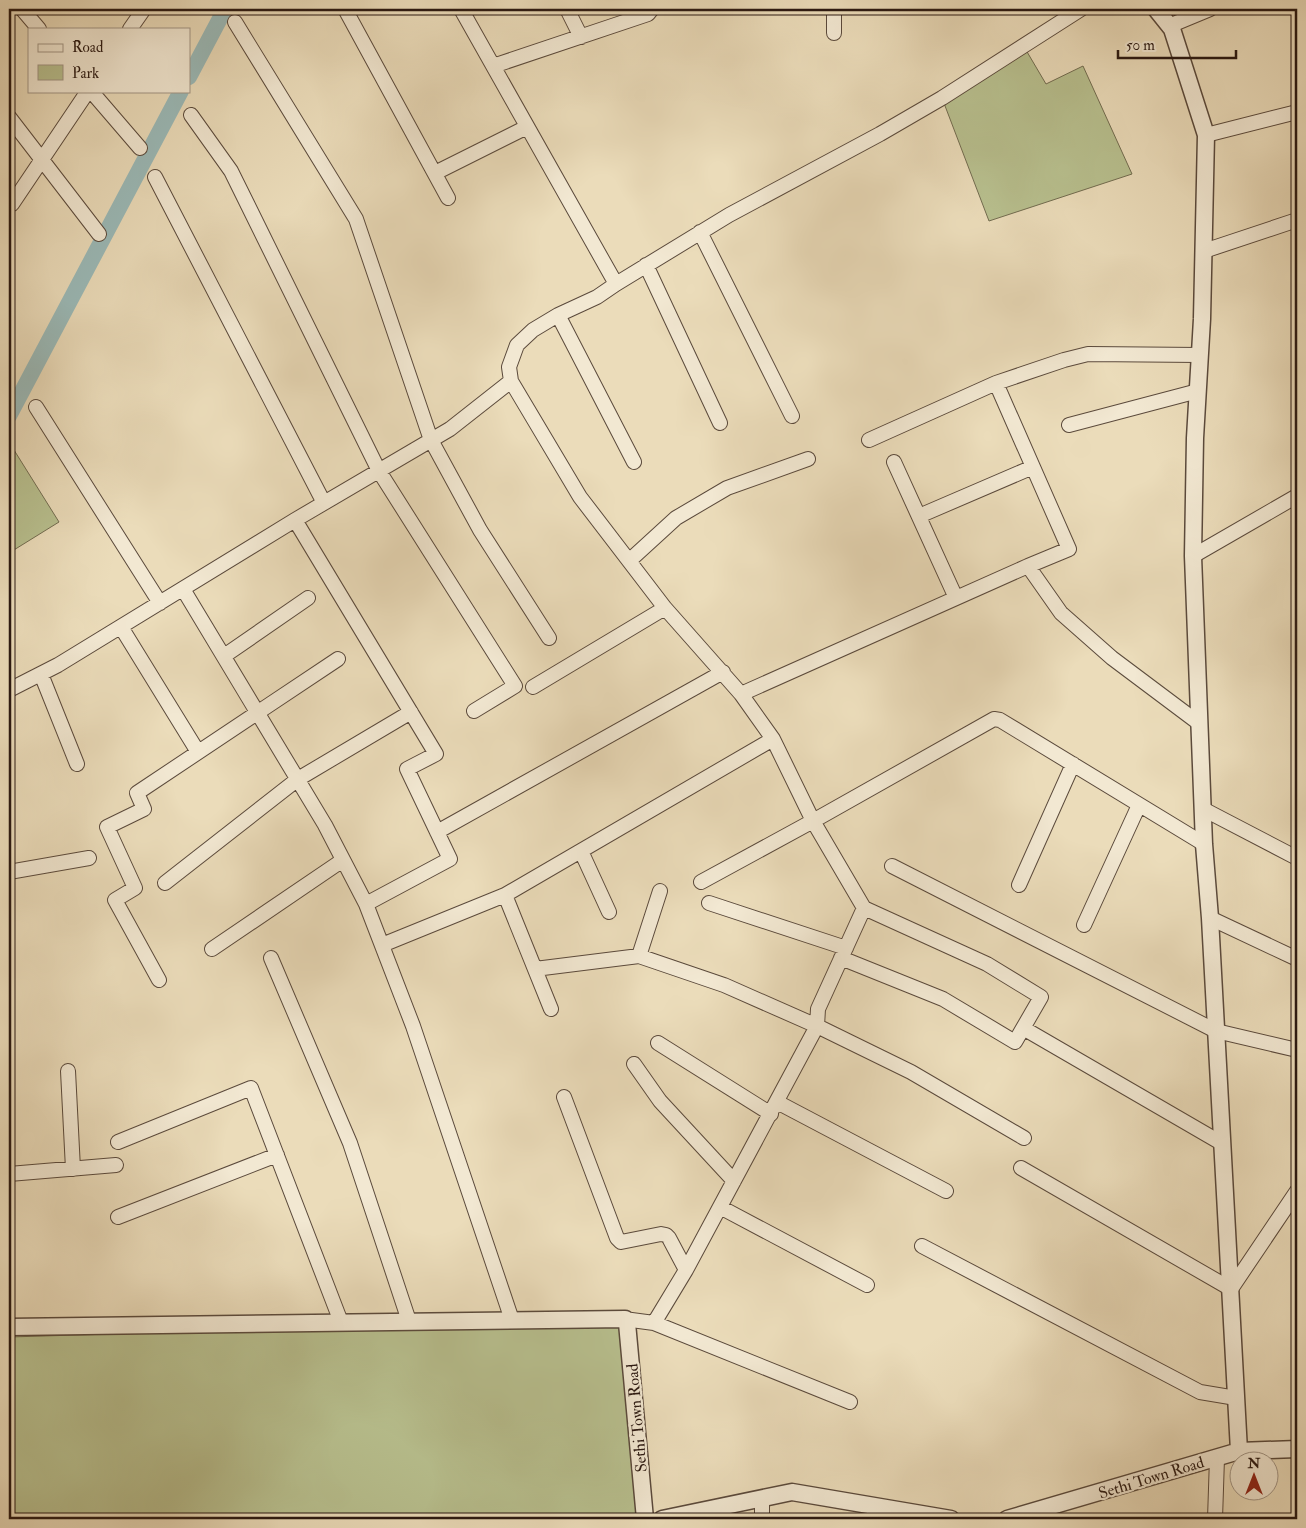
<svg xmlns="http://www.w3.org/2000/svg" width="1306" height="1528" font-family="'IM FELL Double Pica',serif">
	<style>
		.green { fill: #b8c08f; stroke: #726c50 }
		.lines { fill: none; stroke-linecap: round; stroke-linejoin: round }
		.canal { stroke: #9bbab8; stroke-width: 16 }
		.minor-casing { stroke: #5b4a3c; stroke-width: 16 }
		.tertiary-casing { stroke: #5b4a3c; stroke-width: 19 }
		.minor { stroke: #f2e8d2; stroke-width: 14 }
		.tertiary { stroke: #f2e8d2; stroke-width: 16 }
		.labels { text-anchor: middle; stroke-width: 4.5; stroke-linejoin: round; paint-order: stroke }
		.street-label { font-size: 16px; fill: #2b1912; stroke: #f2e8d2 }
	</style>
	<rect width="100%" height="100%" fill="#ebdcba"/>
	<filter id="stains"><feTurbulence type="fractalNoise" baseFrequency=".004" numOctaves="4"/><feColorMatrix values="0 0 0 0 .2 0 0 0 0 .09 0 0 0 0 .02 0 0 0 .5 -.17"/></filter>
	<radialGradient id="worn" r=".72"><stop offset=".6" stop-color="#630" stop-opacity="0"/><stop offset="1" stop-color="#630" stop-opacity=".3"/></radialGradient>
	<path class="green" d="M1023,45L1046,84L1083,66L1132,174L989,221L942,98Z
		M9,442L59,522L9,553Z
		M624,1319L643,1519H9V1337Z"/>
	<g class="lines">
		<path class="canal" d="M189,77L225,9
			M9,416L181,91"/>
		<g class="minor-casing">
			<path id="minor" d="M22,9L39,29
				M345,9L448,198
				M461,9L616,284
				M567,9L581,37
				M834,9V33
				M235,22L356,219L431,440L480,530L549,638
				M1169,26L1210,9
				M130,29L144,9
				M493,66L648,14L652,9
				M91,91L140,148
				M191,115L231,171L379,471L515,686L474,711
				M9,117L99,234
				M1206,135L1297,112
				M435,173L527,127
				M155,177L324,503
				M12,204L88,91
				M700,232L792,416
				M1204,251L1297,220
				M646,265L720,423
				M558,315L634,462
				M511,381L580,497L665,608L741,694L773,739L813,821L864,908L987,964L1041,997L1015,1042L943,999L841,958
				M996,383L1069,549L1028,566
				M36,407L160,603
				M1069,425L1198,391
				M869,440L996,383L1064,360L1088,354L1200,355
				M894,462L956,598
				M919,516L1033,467
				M295,520L436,754L407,769L450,859L366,904
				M1193,556L1297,496
				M629,561L676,518L727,488L808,459
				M183,589L325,825L366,904L413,1026L512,1320
				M121,627L198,752
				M224,656L308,598
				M41,674L77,764
				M533,687L665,608
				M9,690L58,665L295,520L450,429L511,381L509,367L517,345L533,330L558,315L597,297L616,284L729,215L880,134L942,98L1081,9
				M741,694L1028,566L1061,613L1112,658L1200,724
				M1203,809L1297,858
				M437,832L723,672
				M581,851L609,912
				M892,866L1216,1031L1297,1050
				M9,872L89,858
				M701,882L813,821L994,719L1000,720L1204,844
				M165,883L298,779L411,712
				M1019,885L1073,764
				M505,895L551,1009
				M709,903L846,948
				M1210,918L1295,958
				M1084,925L1139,805
				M382,945L505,895L773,739
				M212,949L343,860
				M639,956L660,891
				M271,958L350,1143L409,1321
				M535,969L639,956L724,985L817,1026L911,1072L1024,1138
				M159,980L115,900L135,888L107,827L144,809L137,793L338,659
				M1023,1028L1223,1144
				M658,1043L771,1114
				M634,1064L660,1101L734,1181
				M68,1071L73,1169
				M564,1097L617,1238L621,1242L661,1234L666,1235L669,1238L686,1270
				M777,1102L946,1191
				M118,1142L251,1088L341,1322
				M1021,1168L1231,1289L1297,1191
				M9,1174L116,1165
				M720,1207L867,1285
				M118,1217L277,1155
				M922,1246L1200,1392L1236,1398
				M624,1319L654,1323L686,1270L817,1026L818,1009L864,908
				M654,1323L850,1402
				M762,1519V1499
				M1215,1519L1217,1458"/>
		</g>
		<g class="tertiary-casing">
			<path id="tertiary" d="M1156,9L1172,29L1206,135L1202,319L1195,438L1193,556L1204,844L1210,918L1239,1451
				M9,1327L625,1319L627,1323L645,1519
				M662,1519L792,1492L951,1519
				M1007,1519L1239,1451L1297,1449"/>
		</g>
		<use href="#minor" class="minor"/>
		<use href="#tertiary" class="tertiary"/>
	</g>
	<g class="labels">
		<g class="street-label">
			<text transform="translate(636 1418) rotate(-95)" y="6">Sethi Town Road</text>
			<text transform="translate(1151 1477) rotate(-17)" y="6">Sethi Town Road</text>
		</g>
	</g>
	<rect width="1306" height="1528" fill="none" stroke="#ebdcba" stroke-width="30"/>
	<rect x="10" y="10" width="1286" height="1508" fill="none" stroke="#2b1912" stroke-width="2.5"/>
	<rect x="15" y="15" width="1276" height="1498" fill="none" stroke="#2b1912"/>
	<rect x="28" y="28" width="162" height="65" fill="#f2e8d2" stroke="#a29585"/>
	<rect x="38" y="44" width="25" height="8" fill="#f2e8d2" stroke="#a29585"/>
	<text x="72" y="52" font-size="15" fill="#2b1912">Road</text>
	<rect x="38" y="65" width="25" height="15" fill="#b8c08f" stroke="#a29585"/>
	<text x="72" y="78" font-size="15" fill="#2b1912">Park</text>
	<g transform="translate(1254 1476)"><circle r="24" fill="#f2e8d2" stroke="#a29585"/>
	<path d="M0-4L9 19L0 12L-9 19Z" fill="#8f2418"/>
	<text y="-8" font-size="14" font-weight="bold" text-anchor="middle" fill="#2b1912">N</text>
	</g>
	<path d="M1118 50v8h118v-8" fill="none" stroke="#2b1912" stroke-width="2.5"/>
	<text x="1126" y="50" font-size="15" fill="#2b1912" stroke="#f2e8d2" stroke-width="4" paint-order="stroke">50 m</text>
	<rect width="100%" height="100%" filter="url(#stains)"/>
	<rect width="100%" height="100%" fill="url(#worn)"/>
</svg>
